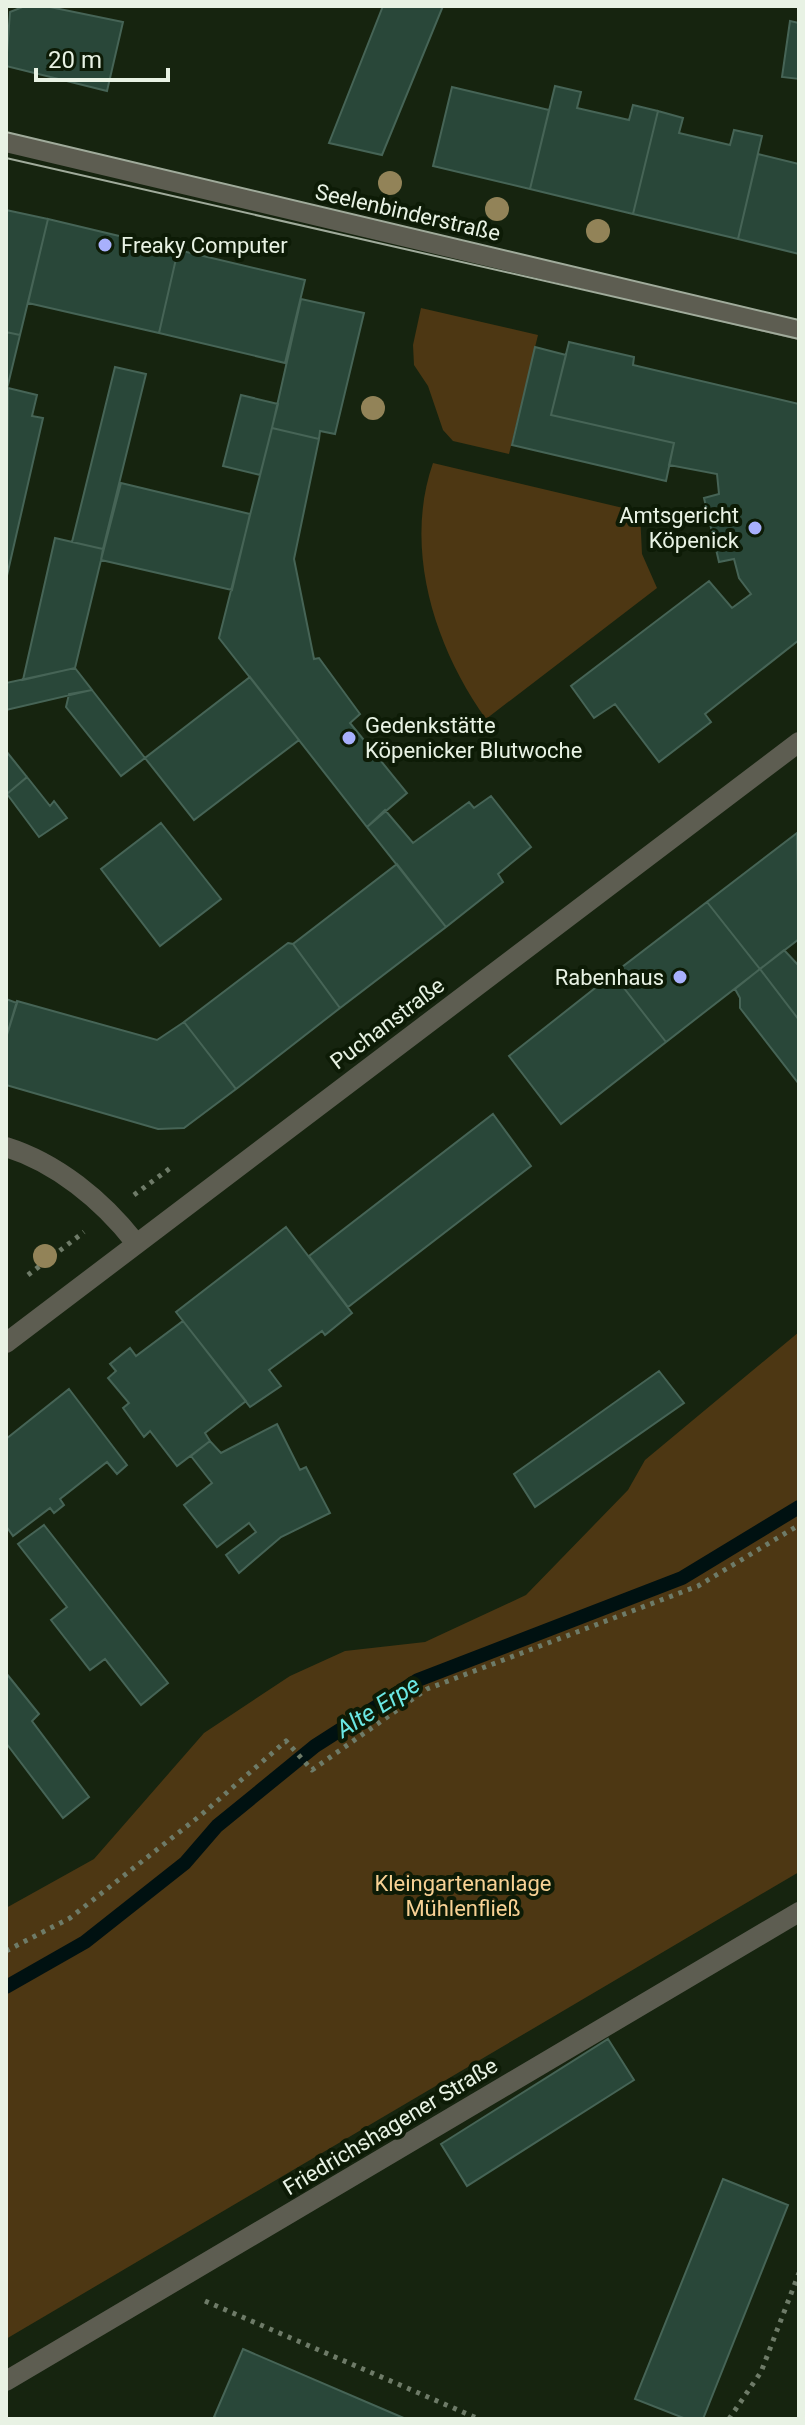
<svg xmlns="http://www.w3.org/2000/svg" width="805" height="2425" font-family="Roboto,sans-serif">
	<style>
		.green { fill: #4d3713 }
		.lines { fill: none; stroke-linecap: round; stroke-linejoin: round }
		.stream { stroke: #011; stroke-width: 14 }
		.building { fill: #294739; stroke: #466456; stroke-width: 2 }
		.path { stroke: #6e7b68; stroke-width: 5; stroke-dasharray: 4 6; stroke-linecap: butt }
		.minor { stroke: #5d5d51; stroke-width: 20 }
		.tertiary { stroke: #5d5d51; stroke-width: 20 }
		.tram { stroke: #a0ab9b; stroke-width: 2 }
		.tree { fill: #928358 }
		.poi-dot { fill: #a8b0fc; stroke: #0d1b06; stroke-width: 3 }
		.labels { text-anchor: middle; stroke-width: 8; stroke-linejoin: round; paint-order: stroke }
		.street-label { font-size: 22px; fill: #e8f2e4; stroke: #0d1b06 }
		.poi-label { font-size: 22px; fill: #e8f2e4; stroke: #0d1b06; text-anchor: start }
		.park-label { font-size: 22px; fill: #f8d194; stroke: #0d1b06 }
		.water-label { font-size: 24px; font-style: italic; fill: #6be8e4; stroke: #0d1b06 }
	</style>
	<rect width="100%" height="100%" fill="#16240f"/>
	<path class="green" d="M421,308L538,335L509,454L453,441L443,430L428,386L414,365L413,345Z
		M433,463L640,512L642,554L657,588L486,719C435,648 403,549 433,463Z
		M799,1332V1872L6,2339V1908L94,1859L204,1733L290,1676L345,1651L425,1642L526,1595L628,1490L645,1460Z"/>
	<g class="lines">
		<path class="stream" d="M6,1987L85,1942L185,1863L217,1826L315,1746L418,1680L682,1578L799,1507"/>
	</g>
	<path class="building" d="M25,6H45L123,22L107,91L6,66L10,12Z
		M383,6H443L382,155L329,143Z
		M790,21L799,23V79L782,77Z
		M555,86L581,92L577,108L629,120L633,105L658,111L633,214L530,189Z
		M452,87L549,110L530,189L433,166Z
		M658,111L683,118L679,133L730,145L734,130L762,136L738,239L633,214Z
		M758,154L799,164V254L738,239Z
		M6,210L48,219L20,335L6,332Z
		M48,219L178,250L159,333L28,303Z
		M178,250L305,280L285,363L159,333Z
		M301,299L364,313L335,434L320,431L319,439L272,428Z
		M6,332L20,335L6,393Z
		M569,342L634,357L633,365L799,404V640L705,714L711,722L659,762L615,704L594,718L571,686L709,581L732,608L751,594L739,578L734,559L719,562L704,498L719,494L717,474L669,465L674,443L551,415Z
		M535,347L566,355L551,415L674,443L666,481L512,445Z
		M115,367L146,374L103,549L72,542Z
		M8,388L37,395L32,416L43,418L6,580Z
		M241,395L278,404L260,475L223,466Z
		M272,428L319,439L294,559L314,659L319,658L360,714L350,723L407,793L367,827L219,638Z
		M121,483L250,514L232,590L101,560Z
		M55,538L103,549L101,560L75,668L23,680Z
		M75,668L92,690L6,710V683Z
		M250,677L299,740L194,820L145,758Z
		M92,690L145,758L121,776L66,707L69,694Z
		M6,751L27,777L7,794L6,793Z
		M27,777L50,806L54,801L67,818L39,837L7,794Z
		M491,796L531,847L498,874L503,882L446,927L367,827L385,810L413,843L469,802L474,808Z
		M161,823L221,899L160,946L101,869Z
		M797,833L799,939L760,969L707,902Z
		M397,864L446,927L340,1008L293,944Z
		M707,902L760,969L666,1042L613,974Z
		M288,943L293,944L340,1008L236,1089L184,1022Z
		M784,950L799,966V1020L760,969Z
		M760,969L799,1020V1084L740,1008V998L735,989Z
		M613,974L666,1042L561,1124L509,1056Z
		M6,999L17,1003L6,1038Z
		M17,1001L157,1040L184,1022L236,1089L184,1128L158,1129L6,1085V1038Z
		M493,1114L531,1166L348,1307L309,1256Z
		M286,1227L352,1313L325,1335L322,1331L269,1370L281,1386L250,1407L176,1312Z
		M183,1321L246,1401L205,1433L210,1441L177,1466L150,1431L144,1437L123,1408L129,1403L108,1378L116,1371L110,1364L130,1348L136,1356Z
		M659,1371L684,1403L535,1507L514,1474Z
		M69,1389L127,1465L117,1474L107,1462L60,1499L64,1505L54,1513L50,1508L13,1536L6,1526V1439Z
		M277,1424L300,1470L306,1467L330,1513L281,1537L239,1573L226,1555L256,1532L249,1523L217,1547L184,1505L212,1483L191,1456L210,1441L221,1453Z
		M44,1525L168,1683L141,1705L105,1659L90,1670L51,1620L67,1607L18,1544Z
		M6,1673L39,1714L32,1721L89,1797L63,1818L6,1743Z
		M608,2039L634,2080L467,2186L441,2144Z
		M723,2179L788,2205L703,2419H686L635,2399Z
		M243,2349L406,2419H219L214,2417Z"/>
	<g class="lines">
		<path class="path" d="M134,1195L173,1166
			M28,1275L84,1232
			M6,1951L70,1918L201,1815L286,1741L312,1770L427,1689L698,1586L799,1525
			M205,2301L479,2419
			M729,2419L761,2372L799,2273"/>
		<path class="minor" d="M6,1147C57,1163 102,1200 135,1242
			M6,1343L799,742
			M6,2381L799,1912"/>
		<path class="tertiary" d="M6,142L799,330"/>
		<path class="tram" d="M6,132L799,320
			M6,158L799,339"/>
	</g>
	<g class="tree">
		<circle cx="390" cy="183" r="12"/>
		<circle cx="497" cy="209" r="12"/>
		<circle cx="598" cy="231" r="12"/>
		<circle cx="373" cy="408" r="12"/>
		<circle cx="45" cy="1256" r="12"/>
	</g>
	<g class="poi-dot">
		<circle cx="105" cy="245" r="8"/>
		<circle cx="755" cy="528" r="8"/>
		<circle cx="349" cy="738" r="8"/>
		<circle cx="680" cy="977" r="8"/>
	</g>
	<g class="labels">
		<g class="street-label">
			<text transform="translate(408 212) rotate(13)" y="8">Seelenbinderstraße</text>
			<text transform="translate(387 1023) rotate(-37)" y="8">Puchanstraße</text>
			<text transform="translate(390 2126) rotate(-31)" y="8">Friedrichshagener Straße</text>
		</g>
		<g class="poi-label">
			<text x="121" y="253">Freaky Computer</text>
			<text x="739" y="523" text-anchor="end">Amtsgericht<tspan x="739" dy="25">Köpenick</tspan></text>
			<text x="365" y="733">Gedenkstätte<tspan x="365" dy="25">Köpenicker Blutwoche</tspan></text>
			<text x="664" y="985" text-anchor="end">Rabenhaus</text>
		</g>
		<g class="park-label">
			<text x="463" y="1891">Kleingartenanlage<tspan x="463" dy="25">Mühlenfließ</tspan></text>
		</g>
		<g class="water-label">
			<text transform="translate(378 1707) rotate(-32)" y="8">Alte Erpe</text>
		</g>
	</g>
	<rect width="805" height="2425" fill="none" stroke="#e8f2e4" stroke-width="16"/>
	<path d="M36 68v12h132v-12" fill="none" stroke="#e8f2e4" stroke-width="4"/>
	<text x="48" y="68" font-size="24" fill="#e8f2e4" stroke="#0d1b06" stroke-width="6" paint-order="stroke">20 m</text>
</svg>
